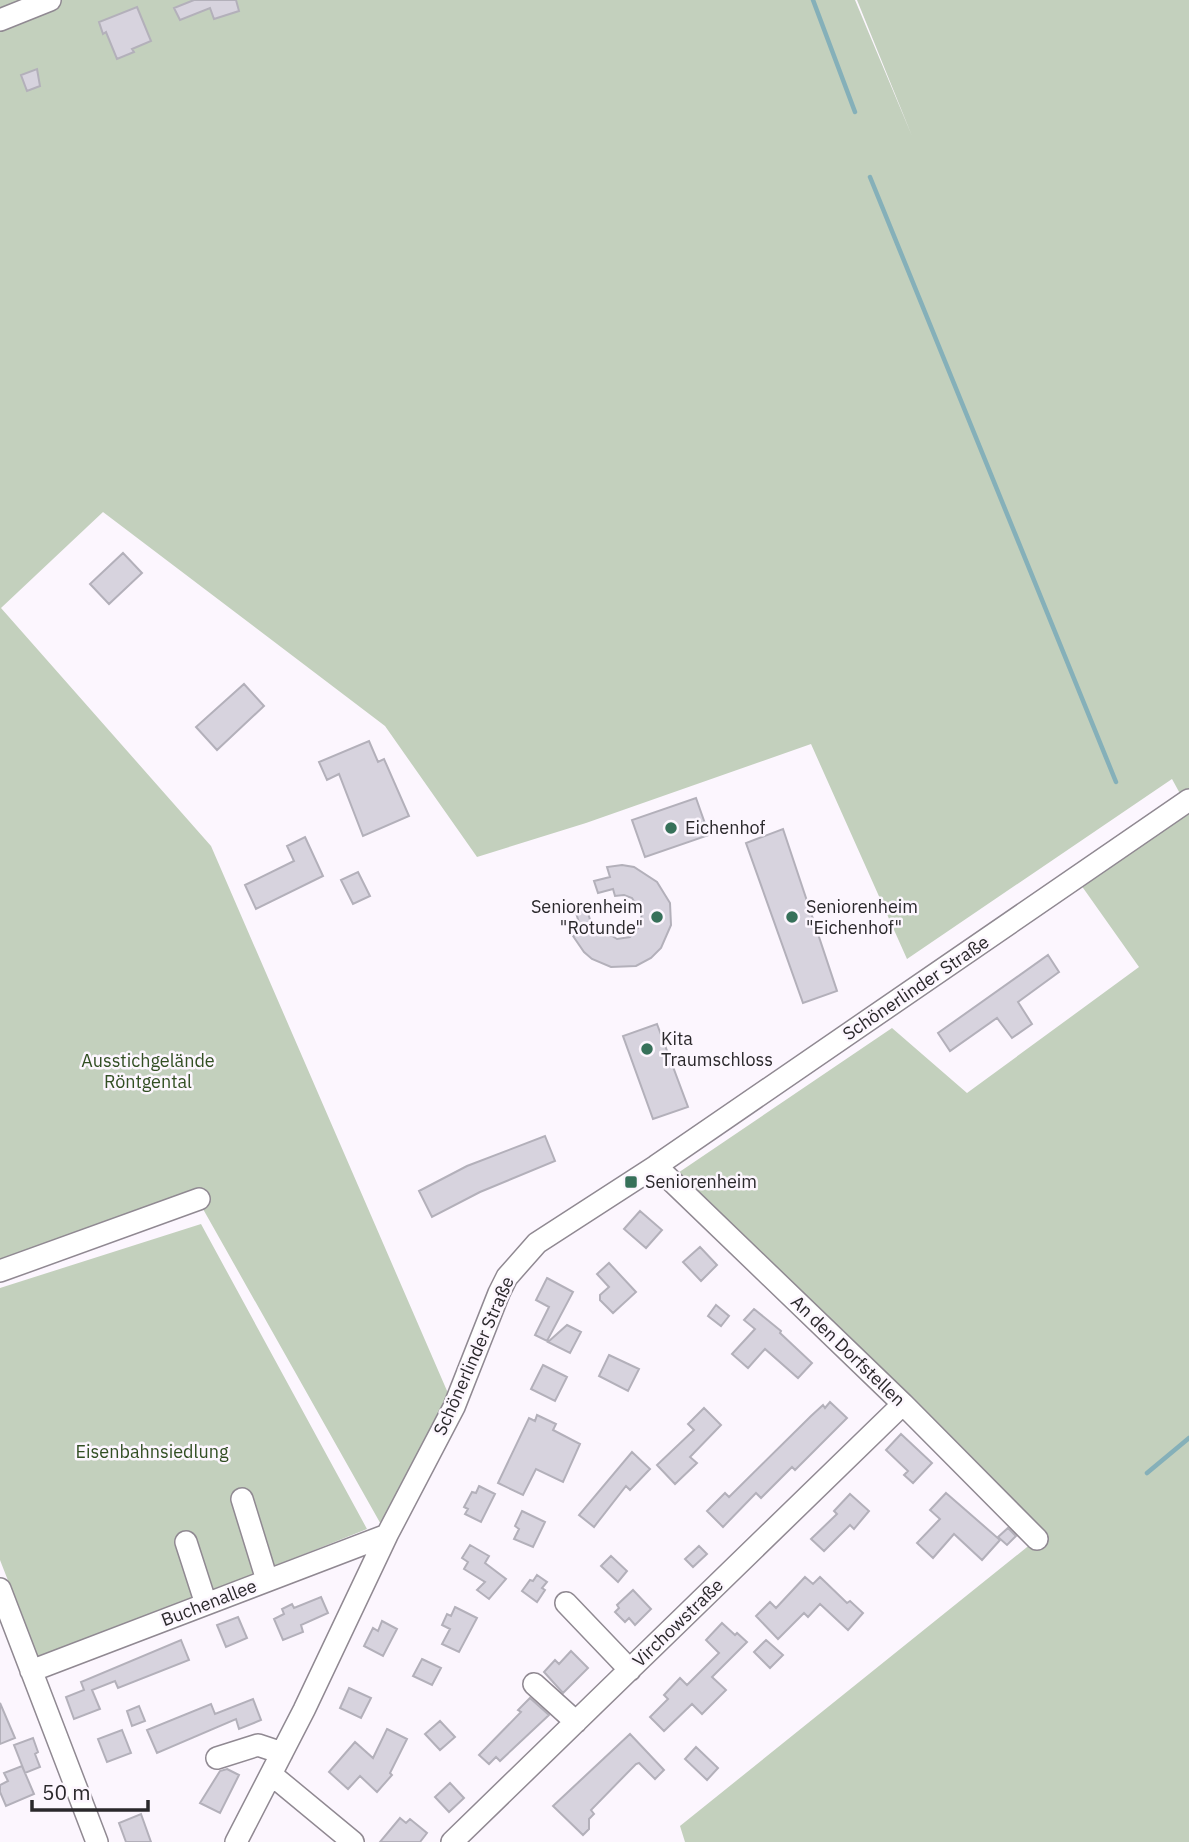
<svg xmlns="http://www.w3.org/2000/svg" width="1189" height="1842" font-family="'IBM Plex Sans',sans-serif">
	<style>
		.green { fill: #c3d0bd }
		.lines { fill: none; stroke-linecap: round; stroke-linejoin: round }
		.stream { stroke: #85b0b9; stroke-width: 4.5 }
		.building { fill: #d7d3de; stroke: #b3b0ba; stroke-width: 2 }
		.minor-casing { stroke: #908992; stroke-width: 24 }
		.minor { stroke: #fff; stroke-width: 21 }
		.poi-dot { fill: #37715a; stroke: #fcf6fe; stroke-width: 2.5 }
		.labels { text-anchor: middle; stroke-width: 5; stroke-linejoin: round; paint-order: stroke }
		.poi-label { font-size: 18px; fill: #2a282b; stroke: #fcf6fe; text-anchor: start }
		.street-label { font-size: 18px; fill: #2a282b; stroke: #fcf6fe }
		.park-label { font-size: 18px; fill: #324f23; stroke: #fcf6fe }
	</style>
	<rect width="100%" height="100%" fill="#fcf6fe"/>
	<path class="green" d="M0,0H855L912,136L857,0H1189V810L1172,779L907,959L811,744L586,823L477,857L385,726L103,512L1,608L211,846L454,1407L387,1535L203,1209L0,1273Z
		M1189,813V1842H685L680,1826L1037,1539L669,1179L892,1028L967,1093L1139,967L1081,885Z
		M201,1224L367,1529L39,1660L0,1560V1288Z"/>
	<g class="lines">
		<path class="stream" d="M813,0L855,112
			M870,177L1116,782
			M1147,1473L1189,1438"/>
	</g>
	<path class="building" d="M194,0H236L239,11L214,19L210,8L180,20L174,8Z
		M137,7L151,41L132,49L134,52L117,59L106,32L103,34L99,22Z
		M37,69L40,86L27,91L21,75Z
		M123,553L142,573L109,604L90,584Z
		M244,684L264,706L217,750L196,727Z
		M369,741L378,762L384,759L409,816L363,836L339,774L327,780L319,762Z
		M696,798L709,835L645,857L632,820Z
		M783,829L837,991L803,1003L746,843Z
		M305,837L323,876L256,909L245,885L294,861L287,846Z
		M622,865L634,867L657,882L670,903L671,925L661,948L651,958L636,966L611,967L592,959L584,952L573,936L582,932L576,913L587,910L592,926L600,923L603,930L617,939L630,937L639,927L642,914L632,898L624,895L615,896L613,889L598,893L594,881L610,877L607,867Z
		M358,872L370,896L353,904L341,880Z
		M1048,955L1059,972L1018,1002L1032,1024L1012,1038L997,1018L950,1051L938,1033Z
		M657,1024L688,1107L653,1119L623,1036Z
		M545,1136L555,1161L480,1192L432,1217L419,1191L467,1166Z
		M640,1211L662,1230L646,1248L624,1229Z
		M700,1247L717,1265L701,1281L683,1262Z
		M609,1263L636,1292L613,1313L600,1300V1295L609,1287L597,1274Z
		M547,1278L573,1292L547,1341L535,1335L549,1307L536,1300Z
		M716,1305L729,1316L721,1326L708,1316Z
		M754,1309L781,1331L780,1333L812,1363L798,1378L765,1349L748,1368L732,1354L755,1329L744,1320Z
		M567,1325L581,1332L570,1353L548,1342Z
		M609,1355L639,1369L628,1391L599,1376Z
		M543,1365L567,1377L555,1401L531,1389Z
		M830,1402L847,1418L795,1470L792,1467L761,1498L756,1493L723,1527L707,1511L725,1493L729,1497L811,1416L823,1405L825,1408Z
		M704,1408L721,1425L690,1457L697,1463L675,1484L657,1465L694,1430L688,1424Z
		M537,1415L556,1424L553,1430L555,1431L580,1444L563,1482L536,1469L523,1495L498,1483L529,1418L535,1421Z
		M901,1434L932,1463L913,1483L904,1475L908,1471L886,1450Z
		M632,1452L650,1469L630,1490L626,1486L594,1527L579,1515Z
		M479,1486L495,1494L481,1522L465,1514L468,1509L464,1507L472,1492L476,1493Z
		M946,1493L1000,1540L982,1560L954,1534L933,1558L917,1543L940,1519L930,1510Z
		M850,1494L869,1511L854,1529L850,1525L824,1551L811,1539L837,1514L834,1511Z
		M522,1511L545,1522L533,1547L514,1539L519,1529L515,1526Z
		M1008,1528L1016,1536L1007,1545L998,1537Z
		M470,1545L489,1556L485,1563L506,1579L489,1599L477,1590L485,1582L464,1569L468,1562L462,1558Z
		M699,1546L707,1554L693,1567L685,1559Z
		M611,1556L627,1571L618,1582L601,1566Z
		M537,1575L547,1582L542,1588L545,1590L537,1602L522,1591L530,1580L533,1581Z
		M805,1577L813,1584L820,1577L847,1603L850,1601L863,1613L848,1630L820,1604L808,1617L804,1613L778,1639L756,1616L770,1602L776,1608Z
		M633,1590L651,1609L635,1625L629,1618L625,1622L615,1612L619,1608L617,1605Z
		M321,1597L328,1613L301,1625L303,1632L283,1640L274,1619L284,1614L282,1609L292,1604L294,1608Z
		M455,1607L477,1618L459,1652L442,1644L450,1629L442,1625L447,1614L451,1616Z
		M238,1617L247,1638L226,1647L217,1625Z
		M382,1621L397,1629L383,1656L364,1646L373,1628L378,1631Z
		M722,1623L735,1635L737,1633L747,1642L712,1677L726,1690L702,1714L692,1704L664,1731L650,1717L668,1699L664,1695L680,1678L687,1685L719,1653L706,1640Z
		M181,1640L189,1660L118,1688L115,1681L92,1690L100,1709L74,1719L66,1697L84,1690L81,1682Z
		M766,1640L783,1655L770,1668L754,1652Z
		M571,1651L588,1668L563,1693L544,1672L555,1660L559,1664Z
		M422,1659L441,1668L432,1685L413,1676Z
		M349,1688L371,1698L361,1718L340,1708Z
		M530,1698L549,1715L500,1761L496,1757L489,1764L479,1755L521,1712L518,1710Z
		M253,1699L261,1720L239,1729L236,1719L157,1753L147,1730L211,1704L215,1714Z
		M0,1703L15,1738L0,1744Z
		M139,1706L145,1721L132,1726L127,1711Z
		M440,1721L455,1737L440,1750L425,1734Z
		M387,1729L407,1739L390,1773L392,1775L377,1792L360,1776L348,1789L329,1772L355,1742L373,1758Z
		M122,1730L131,1753L107,1762L98,1739Z
		M630,1734L664,1770L655,1779L639,1763L636,1764L591,1810L594,1814L589,1819V1829L583,1835L553,1806Z
		M33,1738L38,1752L35,1754L40,1767L25,1773L14,1745Z
		M696,1747L718,1768L707,1780L685,1759Z
		M22,1766L34,1794L6,1806L0,1792V1785L8,1781L4,1773Z
		M227,1769L239,1775L220,1813L200,1803L220,1771Z
		M450,1783L464,1798L449,1812L435,1797Z
		M141,1814L151,1842H126L119,1823Z
		M400,1818L406,1823L410,1819L427,1833L420,1842H380Z"/>
	<g class="lines">
		<g class="minor-casing">
			<path id="minor" d="M0,20L50,0
				M656,1166L903,1404L1037,1539
				M0,1271L199,1199
				M242,1499L267,1580
				M186,1542L206,1604
				M0,1589L97,1842
				M566,1603L630,1670
				M31,1671L387,1535
				M534,1684L576,1722
				M217,1758L258,1745L282,1753
				M270,1776L278,1780L353,1842
				M236,1842L304,1710L387,1535L454,1407L499,1293L507,1277L537,1243L656,1166L1189,800
				M452,1842L903,1404"/>
		</g>
		<use href="#minor" class="minor"/>
	</g>
	<g class="poi-dot">
		<circle cx="671" cy="828" r="7"/>
		<circle cx="657" cy="917" r="7"/>
		<circle cx="792" cy="917" r="7"/>
		<circle cx="647" cy="1049" r="7"/>
		<rect x="624" y="1175" width="14" height="14" rx="3.5"/>
	</g>
	<g class="labels">
		<g class="poi-label">
			<text x="685" y="834">Eichenhof</text>
			<text x="643" y="913" text-anchor="end">Seniorenheim<tspan x="643" dy="21">"Rotunde"</tspan></text>
			<text x="806" y="913">Seniorenheim<tspan x="806" dy="21">"Eichenhof"</tspan></text>
			<text x="661" y="1045">Kita<tspan x="661" dy="21">Traumschloss</tspan></text>
			<text x="645" y="1188">Seniorenheim</text>
		</g>
		<g class="street-label">
			<text transform="translate(916 988) rotate(-34)" y="6">Schönerlinder Straße</text>
			<text transform="translate(848 1351) rotate(44)" y="6">An den Dorfstellen</text>
			<text transform="translate(474 1356) rotate(-66)" y="6">Schönerlinder Straße</text>
			<text transform="translate(209 1603) rotate(-21)" y="6">Buchenallee</text>
			<text transform="translate(678 1623) rotate(-44)" y="6">Virchowstraße</text>
		</g>
		<g class="park-label">
			<text x="148" y="1067">Ausstichgelände<tspan x="148" dy="21">Röntgental</tspan></text>
			<text x="152" y="1458">Eisenbahnsiedlung</text>
		</g>
	</g>
	<path d="M32 1800v10h116v-10" fill="none" stroke="#2a282b" stroke-width="3.5"/>
	<text x="42" y="1800" font-size="21" fill="#2a282b" stroke="#fcf6fe" stroke-width="5" paint-order="stroke">50 m</text>
</svg>
